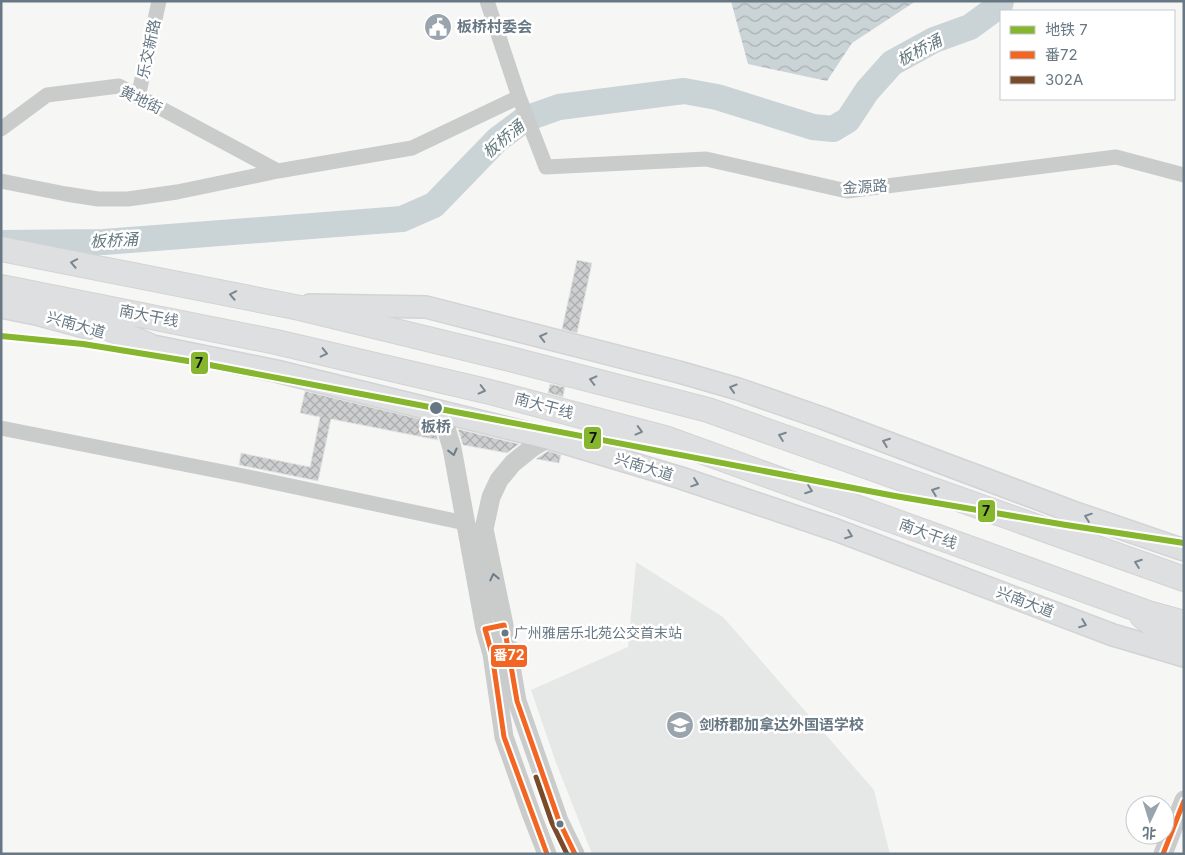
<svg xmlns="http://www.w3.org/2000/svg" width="1185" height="855" font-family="Inter,'Noto Sans SC',sans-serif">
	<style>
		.built { fill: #e6e7e7 }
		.water { fill: url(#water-waves) }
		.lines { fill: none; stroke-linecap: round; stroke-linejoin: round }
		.river { stroke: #cad3d5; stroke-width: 26 }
		.building { fill: url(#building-cross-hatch); stroke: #e5e5e4 }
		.secondary-casing { stroke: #d2d3d4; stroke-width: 24 }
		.trunk-casing { stroke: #d2d3d3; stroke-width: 26 }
		.minor { stroke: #cacccc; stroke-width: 15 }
		.tertiary { stroke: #cacccc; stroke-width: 19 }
		.secondary { stroke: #dedfe0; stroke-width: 21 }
		.trunk { stroke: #dedfe0; stroke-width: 24 }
		.bus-1-casing { stroke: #fff; stroke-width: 9 }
		.bus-2-casing { stroke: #fff; stroke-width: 9 }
		.bus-1 { stroke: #f26522; stroke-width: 5 }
		.bus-2 { stroke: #7a4b2a; stroke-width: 5 }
		.metro-1-casing { stroke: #fff; stroke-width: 10 }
		.metro-1 { stroke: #86b62e; stroke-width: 6 }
		.oneway { stroke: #798792 }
		.oneway2 { stroke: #6c7c88 }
		.stop-dot { fill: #677884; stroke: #fff; stroke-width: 2 }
		.labels { text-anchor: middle; stroke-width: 5; stroke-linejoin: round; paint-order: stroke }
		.bus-label { font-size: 14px; fill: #677884; stroke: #fff; text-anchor: start }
		.poi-label { font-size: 15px; font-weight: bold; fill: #677884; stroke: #fff; text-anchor: start }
		.street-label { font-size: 15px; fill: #677884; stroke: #fff }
		.stop-label { font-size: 15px; font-weight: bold; fill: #677884; stroke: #fff }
		.water-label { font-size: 16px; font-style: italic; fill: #63797f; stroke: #fff }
		.line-badge { stroke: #fff; stroke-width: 2 }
		.badge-label { font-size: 14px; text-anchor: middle; font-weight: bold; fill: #fff }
		.pale-badge-label { font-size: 14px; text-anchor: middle; font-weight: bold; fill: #111 }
	</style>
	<defs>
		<pattern id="water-waves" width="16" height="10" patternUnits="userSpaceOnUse" patternTransform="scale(1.25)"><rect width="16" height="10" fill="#cad3d5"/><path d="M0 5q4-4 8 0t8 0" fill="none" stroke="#a8b0b2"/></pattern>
		<pattern id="building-cross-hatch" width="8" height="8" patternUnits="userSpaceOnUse" patternTransform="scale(1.25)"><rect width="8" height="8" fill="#cdcecf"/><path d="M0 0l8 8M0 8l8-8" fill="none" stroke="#aaacae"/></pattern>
	</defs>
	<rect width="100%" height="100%" fill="#f6f6f5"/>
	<path class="built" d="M636,562L723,617L874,790L890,854H592L555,760L531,690L628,647Z"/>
	<path class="water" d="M731,1H916L852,43L827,81L748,64Z"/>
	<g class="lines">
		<path class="river" d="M1,243L104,242L402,219L434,205L497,140L525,119L559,107L684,91L717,97L813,127L833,129L848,120L867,91L892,63L934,40L970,27L1000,5L1001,1"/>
	</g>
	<path class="building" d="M577,260L592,263L577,333L562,329Z
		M550,384L565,387L563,397L548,393Z
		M305,391L428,421L436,433L438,440L331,419L318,481L239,465L241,453L310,467L320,417L300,413Z
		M458,429L519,444L507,453L463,445Z
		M548,451L561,455L559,463L536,459Z"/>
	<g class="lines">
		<g class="secondary-casing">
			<path id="secondary" d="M310,305L426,307L679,372L738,389L822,418L1073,512L1184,550
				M1,307L36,314L88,328
				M132,341L148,345L276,371L548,438L681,478L836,530L1113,635L1184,656"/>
		</g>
		<g class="trunk-casing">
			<path id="trunk" d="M1,249L300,308L506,358L708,410L1184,579
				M1,287L276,342L486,391L665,438L1148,613L1184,623
				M66,310L148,345
				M1142,616L1184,649"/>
		</g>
		<path class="minor" d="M487,1L519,97L546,167L706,159L847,191L1116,157L1184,175
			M138,97L159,1
			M1,129L47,95L119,86L278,171
			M1,181L66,194L98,199H128L177,192L278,171L412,148L519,97
			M1,428L239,475L465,523"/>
		<path class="tertiary" d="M432,409L440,418L446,428L452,448L485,629L492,654L504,737L531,813L547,854
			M548,438L533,447L513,463L499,480L491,497L484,529L504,625L517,701L559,821L575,854
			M1163,854L1184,800"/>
		<use href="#secondary" class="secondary"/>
		<use href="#trunk" class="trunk"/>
		<g class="bus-1-casing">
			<path id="bus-1" d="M547,854L504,737L492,654L485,629L504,625L517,701L559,821L575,854
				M1163,854L1184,801"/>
		</g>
		<g class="bus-2-casing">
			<path id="bus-2" d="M536,777L552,823L567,854"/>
		</g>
		<use href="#bus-1" class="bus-1"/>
		<use href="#bus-2" class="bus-2"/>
		<g class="metro-1-casing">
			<path id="metro-1" d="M1,336L83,344L194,362L895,496L1066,525L1184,543"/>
		</g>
		<use href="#metro-1" class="metro-1"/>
	</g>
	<defs><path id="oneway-chevron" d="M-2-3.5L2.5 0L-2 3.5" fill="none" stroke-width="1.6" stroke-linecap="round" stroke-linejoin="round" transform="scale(1.25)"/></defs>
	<g class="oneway">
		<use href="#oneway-chevron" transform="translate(74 263) rotate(-169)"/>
		<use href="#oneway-chevron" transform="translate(233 295) rotate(-169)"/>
		<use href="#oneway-chevron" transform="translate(543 337) rotate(-166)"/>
		<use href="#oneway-chevron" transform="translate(324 353) rotate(13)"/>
		<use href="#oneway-chevron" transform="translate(593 380) rotate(-166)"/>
		<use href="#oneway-chevron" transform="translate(733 388) rotate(-163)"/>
		<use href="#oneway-chevron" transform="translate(482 390) rotate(14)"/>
		<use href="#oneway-chevron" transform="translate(639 431) rotate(15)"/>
		<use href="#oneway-chevron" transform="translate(782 436) rotate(-160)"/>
		<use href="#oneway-chevron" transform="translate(886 442) rotate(-159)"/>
		<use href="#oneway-chevron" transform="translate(695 483) rotate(19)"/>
		<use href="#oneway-chevron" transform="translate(809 490) rotate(20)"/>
		<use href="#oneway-chevron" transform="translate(935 491) rotate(-160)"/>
		<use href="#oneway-chevron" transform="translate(1088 517) rotate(-161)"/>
		<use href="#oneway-chevron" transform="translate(849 535) rotate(21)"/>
		<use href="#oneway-chevron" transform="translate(1138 563) rotate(-160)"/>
		<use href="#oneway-chevron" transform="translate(1083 624) rotate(21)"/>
	</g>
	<g class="oneway2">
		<use href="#oneway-chevron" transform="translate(453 452) rotate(76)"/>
		<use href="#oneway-chevron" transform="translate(494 577) rotate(-102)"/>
	</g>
	<defs>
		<g id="civic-disc" transform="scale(1.4375)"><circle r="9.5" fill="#99a4ac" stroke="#fff"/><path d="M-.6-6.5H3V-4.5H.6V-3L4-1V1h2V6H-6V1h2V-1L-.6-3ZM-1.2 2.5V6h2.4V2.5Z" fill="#fff"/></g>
		<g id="school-disc" transform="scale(1.4375)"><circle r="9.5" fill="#99a4ac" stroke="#fff"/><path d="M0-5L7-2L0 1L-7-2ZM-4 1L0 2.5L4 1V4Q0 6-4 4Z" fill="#fff"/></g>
	</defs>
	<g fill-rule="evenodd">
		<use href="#civic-disc" x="438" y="27"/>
		<use href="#school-disc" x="680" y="725"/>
	</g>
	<g class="stop-dot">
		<circle cx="436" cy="408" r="7"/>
		<circle cx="505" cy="633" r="4.5"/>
		<circle cx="560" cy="824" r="4.5"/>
	</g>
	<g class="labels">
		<g class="bus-label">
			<text x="514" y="638">广州雅居乐北苑公交首末站</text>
		</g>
		<g class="poi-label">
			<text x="457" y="32">板桥村委会</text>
			<text x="699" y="730">剑桥郡加拿达外国语学校</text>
		</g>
		<g class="street-label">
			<text transform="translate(149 49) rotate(-78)" y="5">乐交新路</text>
			<text transform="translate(141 100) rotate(26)" y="5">黄地街</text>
			<text transform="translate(865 187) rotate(-3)" y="5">金源路</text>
			<text transform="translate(149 316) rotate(11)" y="5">南大干线</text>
			<text transform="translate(76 325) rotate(16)" y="5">兴南大道</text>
			<text transform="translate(544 406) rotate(15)" y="5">南大干线</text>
			<text transform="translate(644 467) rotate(17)" y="5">兴南大道</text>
			<text transform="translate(928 534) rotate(20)" y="5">南大干线</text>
			<text transform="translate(1025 602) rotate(21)" y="5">兴南大道</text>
		</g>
		<g class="stop-label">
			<text x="436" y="432">板桥</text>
		</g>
		<g class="water-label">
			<text transform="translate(919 50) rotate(-28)" y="6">板桥涌</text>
			<text transform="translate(503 139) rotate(-40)" y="6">板桥涌</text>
			<text transform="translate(114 240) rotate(-3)" y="6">板桥涌</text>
		</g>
	</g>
	<g class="line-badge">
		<rect x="190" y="351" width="19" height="24" rx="5" fill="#86b62e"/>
		<rect x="583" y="426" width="19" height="24" rx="5" fill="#86b62e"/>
		<rect x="977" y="499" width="19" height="24" rx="5" fill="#86b62e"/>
		<rect x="490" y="644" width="38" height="24" rx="5" fill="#f26522"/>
	</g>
	<g class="badge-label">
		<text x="509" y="660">番72</text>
	</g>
	<g class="pale-badge-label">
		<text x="199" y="368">7</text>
		<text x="593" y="443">7</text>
		<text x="986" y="516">7</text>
	</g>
	<rect width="1185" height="855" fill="none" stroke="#677884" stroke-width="5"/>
	<rect x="1000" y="10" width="175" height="90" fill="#ffffff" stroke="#c2c9ce"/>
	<rect x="1010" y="26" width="25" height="8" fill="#86b62e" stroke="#c2c9ce"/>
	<text x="1045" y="35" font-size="15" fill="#677884">地铁 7</text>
	<rect x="1010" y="51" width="25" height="8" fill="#f26522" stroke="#c2c9ce"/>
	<text x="1045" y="60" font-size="15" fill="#677884">番72</text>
	<rect x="1010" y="76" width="25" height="8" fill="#7a4b2a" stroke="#c2c9ce"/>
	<text x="1045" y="85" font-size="15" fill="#677884">302A</text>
	<g transform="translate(1150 820) rotate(184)"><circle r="24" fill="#ffffff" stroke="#c2c9ce"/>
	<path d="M0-4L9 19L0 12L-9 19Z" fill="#99a4ac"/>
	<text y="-8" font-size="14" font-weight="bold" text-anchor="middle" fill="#677884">北</text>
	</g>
</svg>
